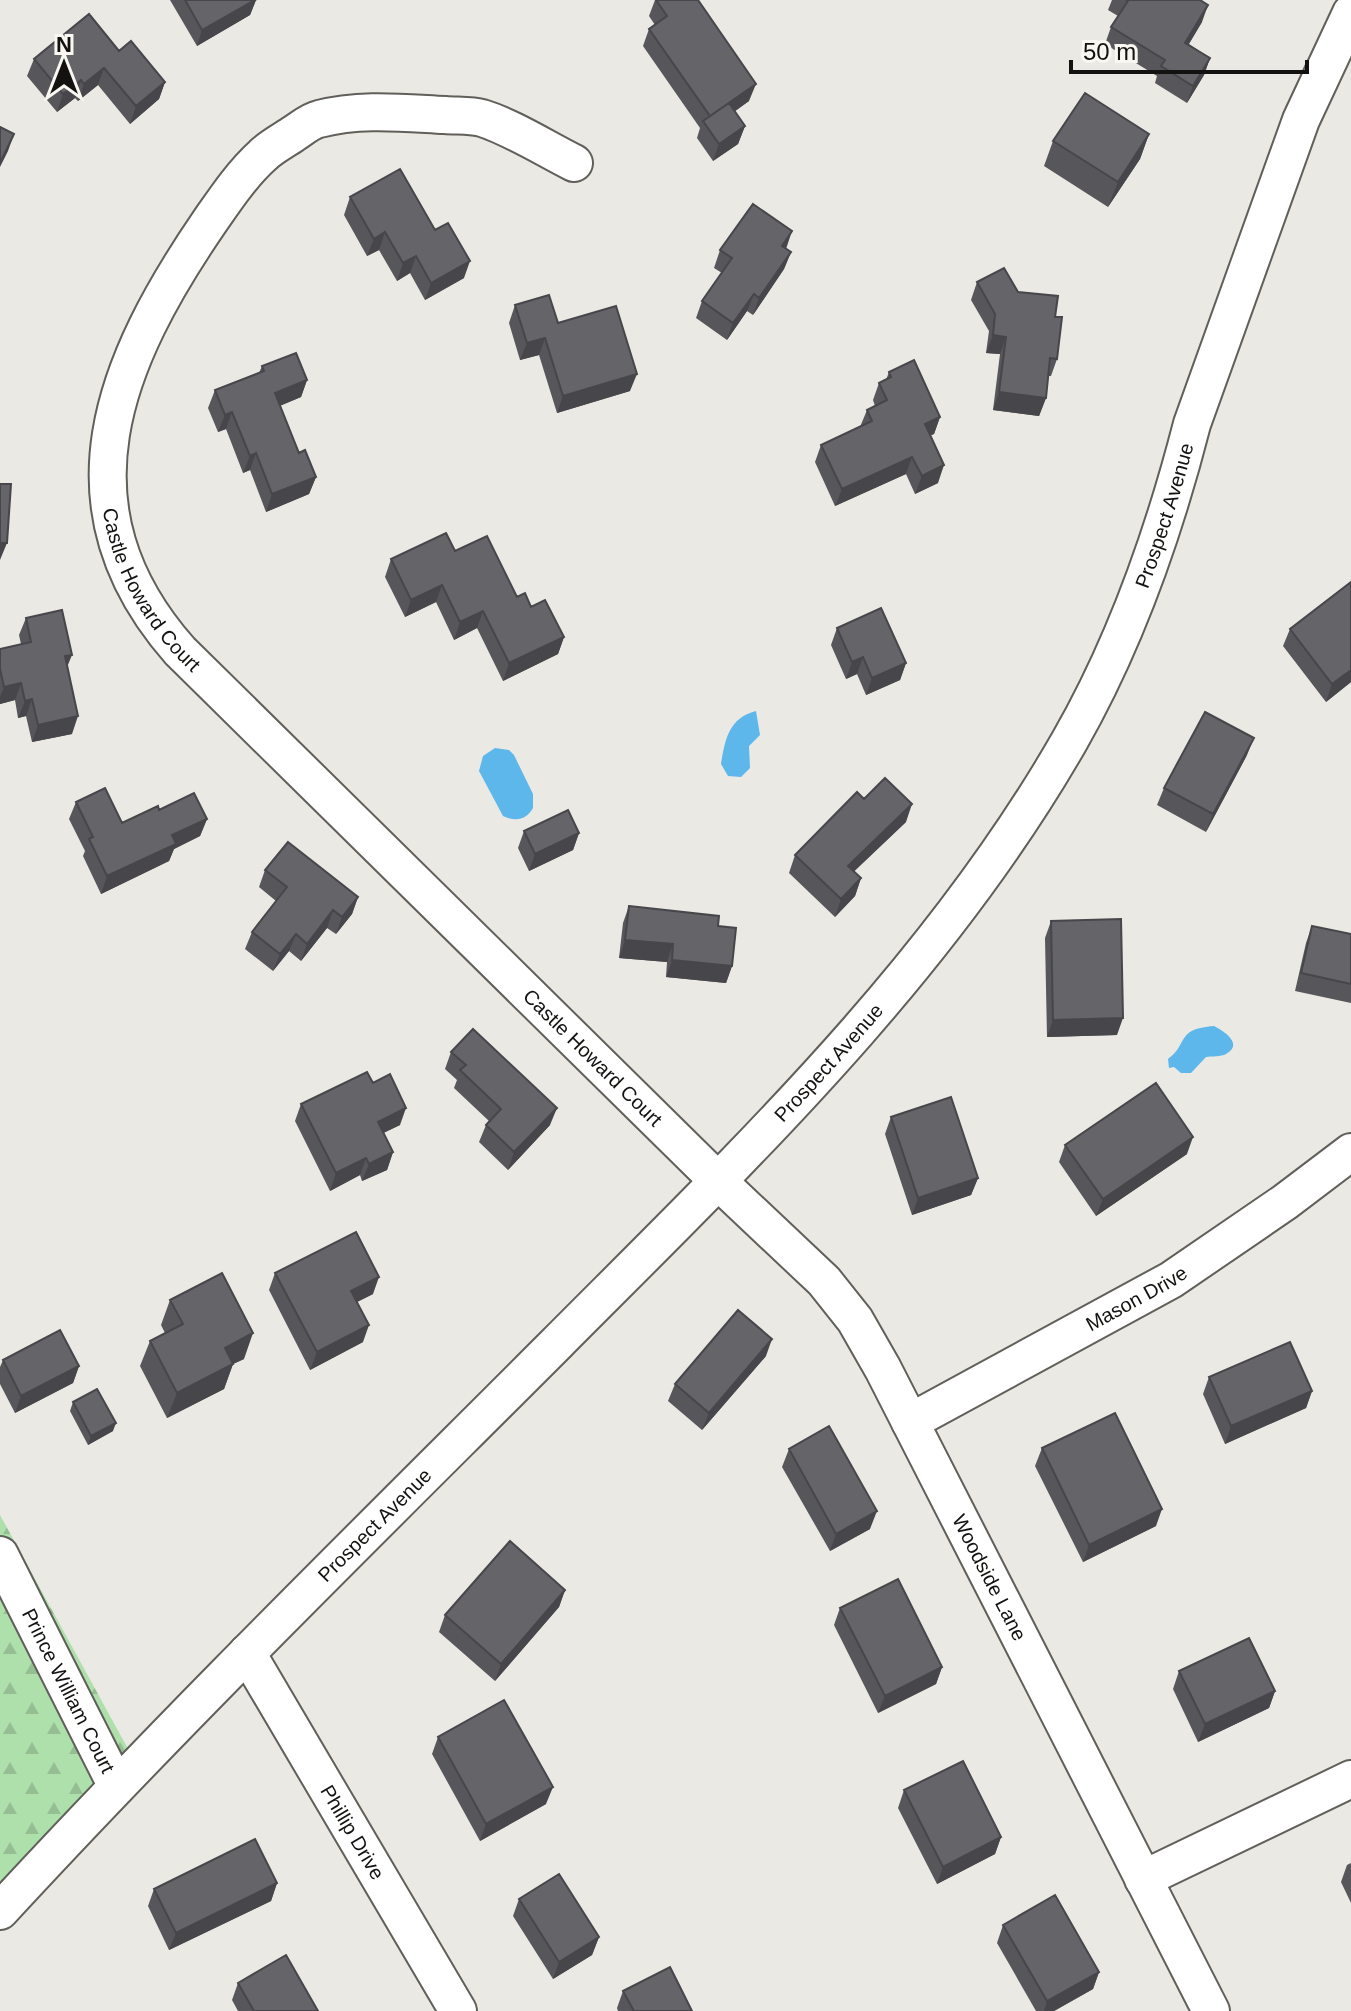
<svg xmlns="http://www.w3.org/2000/svg" width="1351" height="2011" font-family="Arial,sans-serif">
	<style>
		.forest { fill: url(#forest-firs) }
		.water { fill: #5eb7ea }
		.lines { fill: none; stroke-linecap: round; stroke-linejoin: round }
		.street-casing { stroke: #615f5a; stroke-width: 40 }
		.street { stroke: #fff; stroke-width: 36 }
		.wall { fill: #57565a }
		.shaded-wall { fill: #47464a }
		.building { fill: #656469; stroke: #47464a; stroke-width: 2 }
		.labels { text-anchor: middle; stroke-width: 7; stroke-linejoin: round; paint-order: stroke }
		.street-label { font-size: 20px; fill: #131210; stroke: #f9f7f1 }
	</style>
	<defs>
		<pattern id="forest-firs" width="22" height="20" patternUnits="userSpaceOnUse" patternTransform="scale(2)"><rect width="22" height="20" fill="#aee0ac"/><path d="M5 1l3.5 6h-7zM16 11l3.5 6h-7z" fill="#95bf93"/></pattern>
	</defs>
	<rect width="100%" height="100%" fill="#ebe9e4"/>
	<path class="forest" d="M0,1515L139,1769L0,1923Z"/>
	<path class="water" d="M756,711L760,735L749,746L750,768L741,777L728,776L721,764C725,739 729,718 756,711Z
		M495,748L509,750L514,755L533,794V808C526,820 516,822 503,816L479,771L483,756Z
		M1214,1026C1224,1031 1244,1044 1226,1054C1221,1057 1212,1056 1206,1057L1191,1073H1181L1174,1067L1169,1068L1168,1059C1189,1044 1175,1029 1214,1026Z"/>
	<g class="lines">
		<g class="street-casing">
			<g id="street">
				<path id="s1" d="M574,163C546,149 511,127 482,118C471,115 457,116 445,115C404,113 360,108 319,119C310,121 301,129 293,134C283,141 271,147 263,155C242,174 226,198 210,221C114,361 52,506 180,651L718,1181L824,1281L855,1320L883,1369L1211,2011"/>
				<path id="s2" d="M910,1422L1171,1280L1285,1202L1351,1152"/>
				<path id="s3" d="M0,1555L116,1785"/>
				<path id="s4" d="M247,1653L458,2011"/>
				<path d="M1143,1879L1351,1779"/>
				<path id="s5" d="M0,1911C180,1716 369,1531 557,1343C743,1156 938,971 1070,740C1126,642 1164,533 1192,424L1301,120L1351,13"/>
			</g>
		</g>
		<use href="#street" class="street"/>
	</g>
	<path class="wall" d="M170,0H256L250,15L197,46Z
		M655,0H698L749,101L734,112L745,126L738,144L713,161L697,138L700,128L643,46L649,29L655,25L649,16Z
		M1112,0H1200L1202,22L1189,44L1210,58L1204,75L1187,103L1155,83L1157,76L1105,44L1111,27L1118,16L1108,10Z
		M119,51L165,82L159,99L130,124L98,85L78,101L75,98L57,112L27,76L34,59Z
		M1149,134L1140,159L1108,207L1044,166L1053,141Z
		M350,197L464,278L425,300L410,273L397,281L379,250L367,256L344,215Z
		M786,249L791,252L784,269L753,315L747,311L727,340L696,318L702,301L722,273L714,268L720,250Z
		M977,282L1018,292L1057,359L1051,376H1048L1046,398L1039,416L993,410L1000,354L986,353L989,331L971,300Z
		M515,305L558,323L630,391L557,413L539,355L520,360L509,323Z
		M262,366L307,380L301,397L280,406L299,453L316,477L309,494L266,512L250,470L243,473L226,429L218,432L208,408L215,390L259,373Z
		M889,372L940,417L934,434L930,435L938,483L915,494L906,474L835,506L815,462L821,445L860,427L867,410L875,406L873,400L879,383L886,380Z
		M455,551L531,607L564,637L558,654L503,681L477,628L454,640L436,602L405,617L385,577L391,559Z
		M1351,582V682L1326,702L1283,646L1290,629Z
		M26,618L67,666L72,734L32,742L26,716L18,718L15,700L0,704V649L21,644L19,635Z
		M837,628L906,663L900,680L866,695L857,674L846,679L831,645Z
		M1247,755L1206,832L1157,805L1164,788Z
		M864,799L906,822L854,871L861,878L855,896L835,917L789,873L795,855Z
		M76,802L122,823L159,810L207,819L200,836L174,849L169,861L101,894L83,856L85,851L69,819Z
		M524,831L579,833L573,850L529,871L518,848Z
		M265,870L358,897L352,914L336,934L327,928L301,961L289,951L273,971L245,949L252,932L276,901L259,887Z
		M629,906L718,926L732,966L726,983L666,977L667,962L619,958L623,923Z
		M1051,921L1117,1035L1047,1037L1045,938Z
		M1312,926L1351,934V1003L1295,991L1306,943Z
		M451,1052L550,1125L508,1170L479,1142L486,1125L489,1121L454,1088L457,1080L445,1069Z
		M373,1083L400,1125L383,1133L393,1152L387,1170L362,1181L360,1175L330,1191L295,1121L301,1104Z
		M891,1117L978,1178L971,1195L912,1215L885,1134Z
		M1065,1145L1187,1154L1096,1216L1059,1162Z
		M275,1273L373,1294L357,1302L363,1342L310,1370L269,1290Z
		M170,1300L244,1359L233,1364L224,1389L167,1418L140,1366L150,1341L165,1333L161,1325Z
		M766,1356L702,1430L668,1401L675,1384Z
		M3,1360L79,1366L73,1383L15,1413L0,1384V1367Z
		M1209,1377L1312,1391L1306,1408L1225,1444L1203,1394Z
		M73,1402L113,1431L88,1445L70,1411Z
		M1042,1448L1156,1526L1083,1562L1035,1466Z
		M789,1449L870,1529L830,1551L782,1467Z
		M565,1590L559,1607L495,1681L439,1632L445,1615Z
		M840,1608L942,1667L936,1684L878,1713L834,1625Z
		M1179,1671L1275,1691L1269,1708L1198,1742L1173,1689Z
		M438,1737L546,1804L480,1841L432,1754Z
		M904,1790L1001,1837L995,1854L937,1884L898,1808Z
		M1351,1863V1903L1341,1882L1347,1865Z
		M277,1883L271,1901L169,1950L148,1906L154,1889Z
		M519,1899L599,1937L592,1955L553,1979L513,1916Z
		M1003,1925L1099,1972L1093,1989L1054,2011H1036L997,1943Z
		M238,1983L318,2011H238L232,2000Z
		M623,1991L692,2011H618L617,2008Z"/>
	<path class="shaded-wall" d="M256,0L250,15L197,46L202,30Z
		M1208,5L1202,22L1179,60L1185,43Z
		M1210,58L1204,75L1187,103L1193,86Z
		M104,68L98,85L78,101L84,84Z
		M81,80L75,98L57,112L63,94Z
		M165,82L159,99L130,124L136,106Z
		M756,84L749,101L709,129L710,116Z
		M745,126L738,144L713,161L719,144Z
		M14,134L8,151L0,167V163Z
		M1149,134L1140,159L1108,207L1118,182Z
		M792,231L786,249L782,246Z
		M385,232L379,250L367,256L374,239Z
		M791,252L784,269L753,315L759,298Z
		M416,256L410,273L397,281L403,263Z
		M470,261L464,278L425,300L431,283Z
		M754,294L747,311L727,340L733,323Z
		M993,335L1006,337L1000,354L986,353Z
		M545,338L539,355L520,360L527,343Z
		M637,374L630,391L557,413L563,396Z
		M307,380L301,397L269,410L275,393Z
		M999,392L1046,398L1039,416L993,410Z
		M232,412L226,429L218,432L225,415Z
		M940,417L934,434L919,441L925,424Z
		M256,453L250,470L243,473L250,456Z
		M912,457L906,474L835,506L842,489Z
		M944,465L938,483L915,494L922,476Z
		M316,477L309,494L266,512L272,494Z
		M0,543H7L0,560Z
		M442,585L436,602L405,617L411,600Z
		M483,611L477,628L454,640L460,622Z
		M564,637L558,654L503,681L509,663Z
		M72,655L65,672V656Z
		M863,657L857,674L846,679L852,662Z
		M906,663L900,680L866,695L872,678Z
		M1351,670V682L1326,702L1332,684Z
		M21,683L15,700L0,704V697L4,687Z
		M32,699L26,716L18,718L25,701Z
		M78,716L72,734L32,742L38,725Z
		M1254,738L1247,755L1206,832L1213,814Z
		M912,804L906,822L842,883L848,866Z
		M207,819L200,836L174,849L169,861L101,894L107,876L172,835Z
		M579,833L573,850L529,871L535,854Z
		M861,878L855,896L835,917L841,899Z
		M358,897L352,914L336,934L342,917Z
		M333,910L327,928L301,961L307,944Z
		M296,934L289,951L273,971L280,954Z
		M625,940L673,944L667,962L619,958Z
		M672,960L732,966L726,983L666,977Z
		M1123,1018L1117,1035L1047,1037L1053,1020Z
		M406,1108L400,1125L371,1139L378,1122Z
		M557,1108L550,1125L508,1170L514,1152Z
		M1193,1137L1187,1154L1096,1216L1103,1199Z
		M393,1152L387,1170L362,1181L369,1164Z
		M366,1158L360,1175L330,1191L336,1173Z
		M978,1178L971,1195L912,1215L918,1198Z
		M379,1277L373,1294L345,1308L351,1291Z
		M369,1325L363,1342L310,1370L317,1352Z
		M253,1333L244,1359L233,1364L224,1389L167,1418L177,1393L225,1348Z
		M772,1339L766,1356L702,1430L709,1413Z
		M79,1366L73,1383L15,1413L21,1396Z
		M1312,1391L1306,1408L1225,1444L1231,1426Z
		M116,1423L113,1431L88,1445L91,1436Z
		M1162,1509L1156,1526L1083,1562L1089,1545Z
		M877,1511L870,1529L830,1551L836,1534Z
		M565,1590L559,1607L495,1681L501,1664Z
		M942,1667L936,1684L878,1713L885,1696Z
		M1275,1691L1269,1708L1198,1742L1205,1724Z
		M553,1787L546,1804L480,1841L486,1824Z
		M1001,1837L995,1854L937,1884L943,1867Z
		M277,1883L271,1901L169,1950L176,1933Z
		M599,1937L592,1955L553,1979L559,1962Z
		M1099,1972L1093,1989L1054,2011H1044L1047,2001Z"/>
	<path class="building" d="M185,0H255L202,30Z
		M656,0H698L756,84L710,116L649,29L667,16Z
		M1126,0H1200L1208,5L1185,43L1210,58L1193,86L1161,66L1165,60L1111,27L1128,1Z
		M89,14L119,51L131,41L165,82L136,106L104,68L84,84L81,80L63,94L34,59Z
		M1085,93L1149,134L1118,182L1053,141Z
		M729,103L745,126L719,144L703,121Z
		M0,127L14,134L0,163Z
		M400,169L435,230L448,223L470,261L431,283L416,256L403,263L385,232L374,239L350,197Z
		M753,204L792,231L782,246L791,252L759,298L754,294L733,323L702,301L732,258L720,250Z
		M1004,268L1018,292L1058,296L1055,317H1062L1057,359L1050,358L1046,398L999,392L1006,337L993,335L995,314L977,282Z
		M549,295L558,323L616,306L637,374L563,396L545,338L527,343L515,305Z
		M296,353L307,380L275,393L299,453L305,450L316,477L272,494L256,453L250,456L232,412L225,415L215,390L264,371L262,366Z
		M914,360L940,417L925,424L944,465L922,476L912,457L842,489L821,445L872,421L867,410L887,400L879,383L891,377L889,372Z
		M0,484H11L7,543H0Z
		M446,533L455,551L487,536L517,597L525,593L531,607L545,600L564,637L509,663L483,611L460,622L442,585L411,600L391,559Z
		M1351,582V670L1332,684L1290,629Z
		M881,608L906,663L872,678L863,657L852,662L837,628Z
		M62,610L72,655L65,656L78,716L38,725L32,699L25,701L21,683L4,687L0,669V649L31,642L26,618Z
		M1205,712L1254,738L1213,814L1164,788Z
		M885,778L912,804L848,866L861,878L841,899L795,855L857,792L864,799Z
		M105,788L122,823L158,806L159,810L194,793L207,819L172,835L176,844L107,876L89,839L93,837L76,802Z
		M568,810L579,833L535,854L524,831Z
		M288,842L358,897L342,917L333,910L307,944L296,934L280,954L252,932L287,887L265,870Z
		M629,906L719,916L718,926L736,928L732,966L672,960L673,944L625,940Z
		M1121,919L1123,1018L1053,1020L1051,921Z
		M1312,926L1351,934V984L1301,973Z
		M473,1029L557,1108L514,1152L486,1125L501,1109L460,1070L466,1065L451,1052Z
		M367,1072L373,1083L390,1074L406,1108L378,1122L393,1152L369,1164L366,1158L336,1173L301,1104Z
		M1156,1083L1193,1137L1103,1199L1065,1145Z
		M951,1097L978,1178L918,1198L891,1117Z
		M356,1232L379,1277L351,1291L369,1325L317,1352L275,1273Z
		M222,1273L253,1333L225,1348L233,1364L177,1393L150,1341L183,1324L170,1300Z
		M738,1310L772,1339L709,1413L675,1384Z
		M60,1330L79,1366L21,1396L3,1360Z
		M1290,1342L1312,1391L1231,1426L1209,1377Z
		M97,1389L116,1423L91,1436L73,1402Z
		M1115,1413L1162,1509L1089,1545L1042,1448Z
		M829,1426L877,1511L836,1534L789,1449Z
		M510,1541L565,1590L501,1664L445,1615Z
		M898,1579L942,1667L885,1696L840,1608Z
		M1249,1638L1275,1691L1205,1724L1179,1671Z
		M504,1700L553,1787L486,1824L438,1737Z
		M963,1761L1001,1837L943,1867L904,1790Z
		M255,1839L277,1883L176,1933L154,1889Z
		M559,1874L599,1937L559,1962L519,1899Z
		M1055,1895L1099,1972L1047,2001L1003,1925Z
		M286,1955L318,2011H254L238,1983Z
		M670,1967L692,2011H634L623,1991Z"/>
	<g class="labels">
		<g class="street-label">
			<text dy="7" stroke="none"><textPath href="#s5" startOffset="1834">Prospect Avenue</textPath></text>
			<text dy="7" stroke="none"><textPath href="#s1" startOffset="822">Castle Howard Court</textPath></text>
			<text dy="7" stroke="none"><textPath href="#s1" startOffset="1470">Castle Howard Court</textPath></text>
			<text dy="7" stroke="none"><textPath href="#s5" startOffset="1186">Prospect Avenue</textPath></text>
			<text dy="7" stroke="none"><textPath href="#s2" startOffset="258">Mason Drive</textPath></text>
			<text dy="7" stroke="none"><textPath href="#s5" startOffset="538">Prospect Avenue</textPath></text>
			<text dy="7" stroke="none"><textPath href="#s1" startOffset="2132">Woodside Lane</textPath></text>
			<text dy="7" stroke="none"><textPath href="#s3" startOffset="152">Prince William Court</textPath></text>
			<text dy="7" stroke="none"><textPath href="#s4" startOffset="208">Phillip Drive</textPath></text>
		</g>
	</g>
	<g transform="translate(64 64)" stroke="#f9f7f1" stroke-width="6" paint-order="stroke">
	<path d="M0-6L14 30L0 20L-14 30Z" fill="#131210"/>
	<text y="-12" font-size="22" font-weight="bold" text-anchor="middle" fill="#131210">N</text>
	</g>
	<path d="M1071 60v12h236v-12" fill="none" stroke="#131210" stroke-width="4"/>
	<text x="1083" y="60" font-size="24" fill="#131210" stroke="#f9f7f1" stroke-width="6" paint-order="stroke">50 m</text>
</svg>
